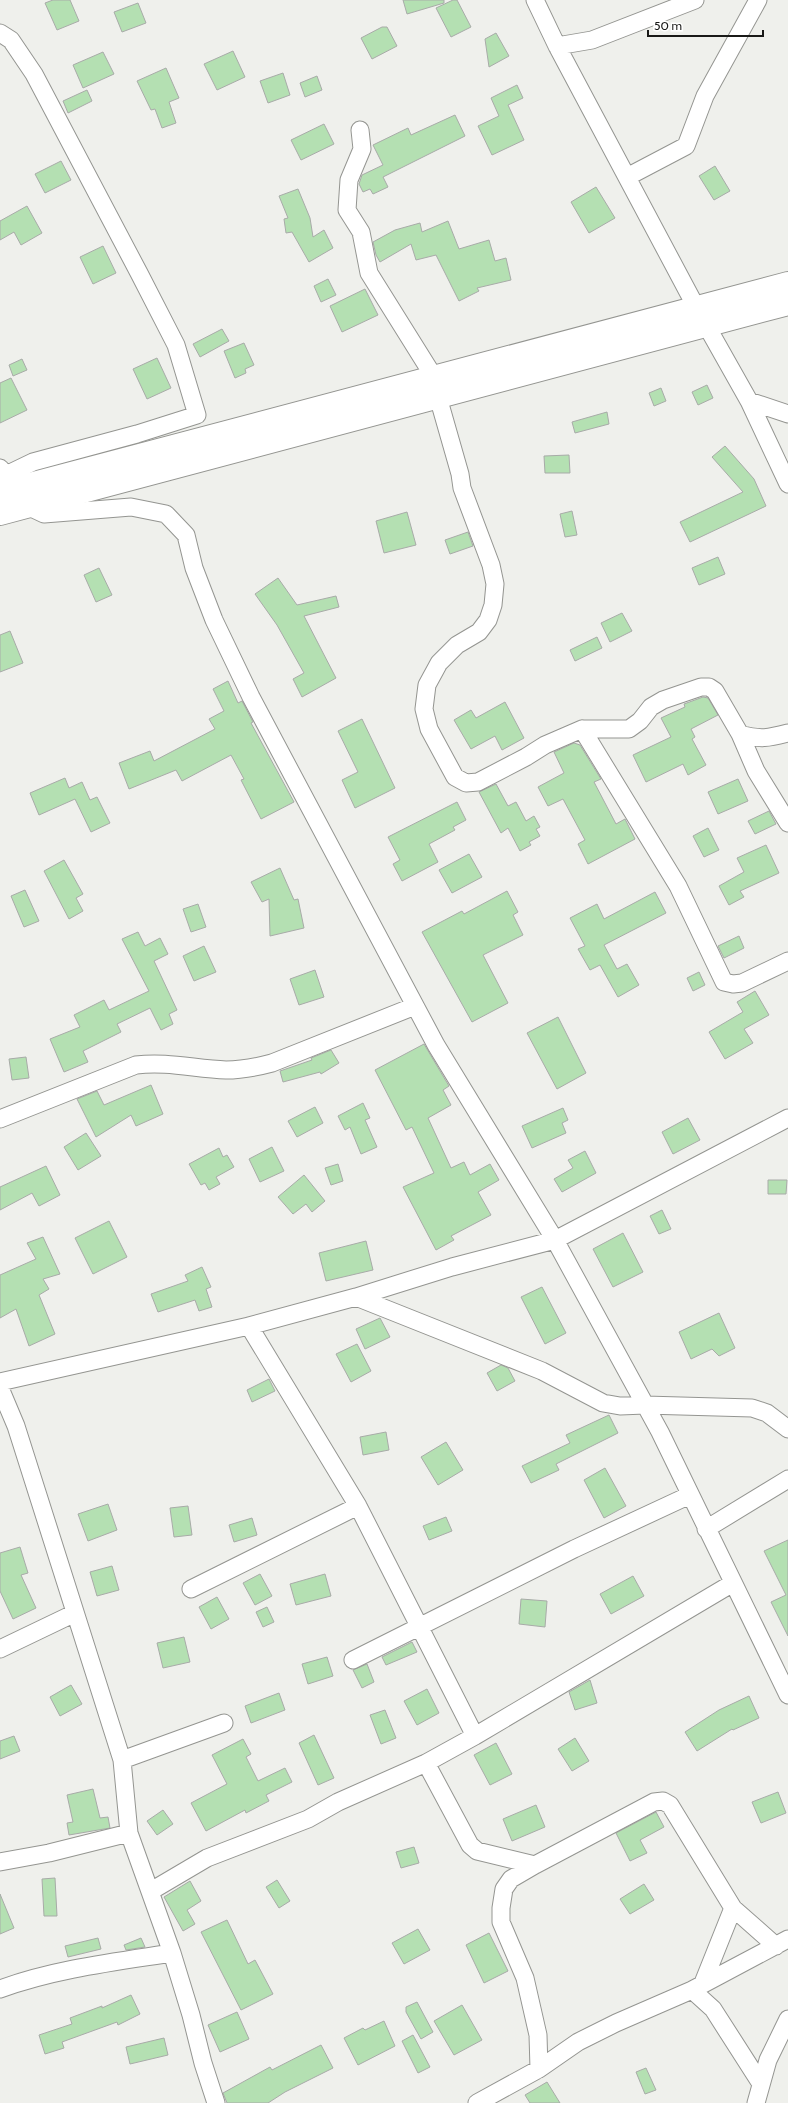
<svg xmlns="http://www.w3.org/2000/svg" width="788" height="2103" font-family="Cabin,sans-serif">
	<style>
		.building { fill: #b4e0b2; stroke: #a8aba8 }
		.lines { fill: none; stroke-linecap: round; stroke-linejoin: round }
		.minor-casing { stroke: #949591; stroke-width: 19 }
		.major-casing { stroke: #949591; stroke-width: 24 }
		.minor { stroke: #fff; stroke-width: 17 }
		.major { stroke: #fff; stroke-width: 22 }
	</style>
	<rect width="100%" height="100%" fill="#eff0ec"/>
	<path class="building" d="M53,0H70L79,21L57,30L45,3Z
		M403,0H444V3L407,14Z
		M453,0H457L471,27L451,37L436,8Z
		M138,3L146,23L122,32L114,12Z
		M382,27H387L397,46L372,59L361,38Z
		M496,33L509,56L489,67L485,39Z
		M233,51L245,77L217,90L204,64Z
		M103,52L114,74L83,88L73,65Z
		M166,68L179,98L169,102L176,123L162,128L155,109L151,110L137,81Z
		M283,73L290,95L268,103L260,81Z
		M317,76L322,90L305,97L300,83Z
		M517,85L523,98L508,105L524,140L492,155L478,126L499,116L491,98Z
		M87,90L92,101L68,113L63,101Z
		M455,115L465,136L383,177L388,187L373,194L370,189L363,192L359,184L362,175L383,165L373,145L408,128L411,135Z
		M324,124L334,144L301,160L291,140Z
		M61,161L71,180L45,193L35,174Z
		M715,166L730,191L714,200L699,176Z
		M596,187L615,218L589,233L571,202Z
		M298,189L310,218L313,237L324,230L333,248L309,262L292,232L286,233L284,219L288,218L279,196Z
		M27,206L42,233L21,245L14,232L0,240V221Z
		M448,221L459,249L489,240L495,261L506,258L511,280L477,288L479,291L459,301L436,255L416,260L411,244L380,262L376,255L373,242L395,230L420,223L422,232Z
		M103,246L116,273L93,284L80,257Z
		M328,279L336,295L321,302L314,286Z
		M365,289L378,315L342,332L330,306Z
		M222,329L229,341L200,357L193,344Z
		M244,343L254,365L245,369L246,373L235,378L224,351Z
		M157,358L171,388L147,399L133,369Z
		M22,359L27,370L13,376L9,365Z
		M11,378L27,410L0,423V383Z
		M707,385L713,398L698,405L692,392Z
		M661,388L666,401L654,406L649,393Z
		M607,412L609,424L575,433L572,422Z
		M725,446L754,479L766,506L690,542L680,522L743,492L712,457Z
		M569,455L570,473H545L544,456Z
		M572,511L577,535L565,537L560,514Z
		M407,512L416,545L384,553L376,521Z
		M468,532L473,546L450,554L445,540Z
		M718,557L725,574L699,585L692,568Z
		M99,568L112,595L96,602L84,575Z
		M278,578L297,605L336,596L339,607L304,616L336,678L302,697L293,679L304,673L277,625L255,594Z
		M622,613L632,631L610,642L601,623Z
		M10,631L23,663L0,672V635Z
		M597,637L602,648L575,661L570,650Z
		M228,681L238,703L242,701L253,722L251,723L294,802L261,819L241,780L244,779L231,755L182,781L176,770L129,789L119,763L150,751L154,761L215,729L209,719L224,711L213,689Z
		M703,697L708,698L718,715L691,729L695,737L692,739L706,765L688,775L683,764L646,782L633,755L671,737L661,718L685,707L684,704Z
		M505,702L524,738L502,750L495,736L471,749L454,720L471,710L476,718Z
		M362,719L395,788L355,808L342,780L358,772L338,731Z
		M574,743L580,745L601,779L594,782L616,824L625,819L635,839L588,864L578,844L585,840L563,799L548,806L538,787L564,773L554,752Z
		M65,778L69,788L82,782L90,800L97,797L110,823L91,832L75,799L39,815L30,793Z
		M738,779L748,801L718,814L708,792Z
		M496,784L508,806L516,802L526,821L534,816L540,827L536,829L540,836L529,842L531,845L520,851L508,828L501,833L479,792Z
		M457,802L466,820L453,827L455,830L429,844L438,862L402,881L393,864L400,860L388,837Z
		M769,811L776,824L755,834L748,821Z
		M708,828L719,850L704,857L693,836Z
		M766,845L779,873L740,891L744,897L729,905L719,886L744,872L737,858Z
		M469,854L482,877L452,893L439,870Z
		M64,860L83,894L76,898L83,911L69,919L44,871Z
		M280,868L294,900L298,899L304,928L270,936L269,899L262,902L251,882Z
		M25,890L39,921L24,927L11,896Z
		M507,891L518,912L513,915L523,935L483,955L508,1003L472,1022L422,932L462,911L464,914Z
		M655,892L666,913L604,945L617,969L627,964L639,985L618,997L600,965L590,970L578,949L585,946L570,918L597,904L604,919Z
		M198,904L206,927L191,932L183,909Z
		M138,932L145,946L160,938L168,954L154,961L177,1010L169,1014L173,1024L161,1030L150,1008L117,1024L121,1032L83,1051L88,1062L64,1072L50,1039L80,1027L74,1015L104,1000L109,1010L149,991L122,939Z
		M739,936L744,948L724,958L718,946Z
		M204,946L216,972L194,981L183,956Z
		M315,970L324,997L299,1005L290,979Z
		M699,972L705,985L693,991L687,978Z
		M755,991L769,1015L744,1029L753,1043L725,1059L709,1032L743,1012L737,1002Z
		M558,1017L586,1073L557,1089L527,1033Z
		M424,1044L449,1086L443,1090L451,1105L428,1118L451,1168L464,1162L470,1175L490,1164L499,1180L478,1192L491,1215L451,1236L454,1240L436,1250L403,1187L434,1173L412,1127L406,1130L375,1070Z
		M331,1050L339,1063L321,1074L320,1072L283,1082L280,1071L312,1060L311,1058Z
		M26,1057L29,1078L12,1080L9,1059Z
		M151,1085L163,1114L136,1126L131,1115L96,1137L77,1099L97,1091L104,1105Z
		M363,1103L370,1118L365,1120L377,1147L361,1154L350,1127L345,1130L338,1116Z
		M315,1107L323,1123L297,1137L288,1121Z
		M563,1108L568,1120L562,1123L566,1133L532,1148L522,1126Z
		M688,1118L700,1140L673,1154L662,1132Z
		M86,1133L101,1156L78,1170L64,1147Z
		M272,1147L284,1171L260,1182L249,1159Z
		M219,1148L223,1157L227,1155L234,1167L216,1177L220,1184L209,1190L205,1183L201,1185L189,1164Z
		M585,1151L596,1173L562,1192L554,1179L573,1168L568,1160Z
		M338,1164L343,1181L331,1185L325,1168Z
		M46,1166L60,1195L39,1206L32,1193L0,1210V1187Z
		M304,1175L325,1201L312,1212L306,1204L293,1214L278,1197Z
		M768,1180H787L786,1194H768Z
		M662,1210L671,1229L659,1234L650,1216Z
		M109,1221L127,1257L93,1274L75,1238Z
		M623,1233L643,1272L613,1287L593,1249Z
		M43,1237L60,1274L43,1279L49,1289L39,1295L55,1334L29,1346L16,1309L0,1318V1275L36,1259L27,1243Z
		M366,1241L373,1270L326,1281L319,1253Z
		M202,1267L211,1287L206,1289L212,1307L199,1311L195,1300L158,1312L151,1294L188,1281L185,1275Z
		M542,1287L566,1333L545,1344L521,1297Z
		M719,1313L735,1348L719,1356L712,1349L691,1359L679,1332Z
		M380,1318L390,1337L365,1349L356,1329Z
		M357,1344L371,1371L351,1382L336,1354Z
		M501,1365L508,1368L515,1381L497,1391L487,1373Z
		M269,1379L275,1391L252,1402L247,1390Z
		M609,1415L618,1433L556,1464L559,1470L531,1483L522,1466L570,1443L566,1435Z
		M386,1432L389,1450L363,1455L360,1437Z
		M446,1442L463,1470L438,1485L421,1457Z
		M605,1468L626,1506L604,1518L584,1480Z
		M108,1504L117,1530L88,1541L78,1514Z
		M188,1506L192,1535L174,1537L170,1508Z
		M446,1517L452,1531L429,1540L423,1526Z
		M252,1518L257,1535L234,1542L229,1525Z
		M788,1540V1636L771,1602L786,1595L764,1551Z
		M20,1547L28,1573L21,1575L36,1608L13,1619L0,1591V1553Z
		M112,1566L119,1590L97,1596L90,1572Z
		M260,1574L272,1596L255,1605L243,1583Z
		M325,1574L331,1596L296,1605L290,1584Z
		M633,1576L644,1596L611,1614L600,1594Z
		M217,1597L229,1619L211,1629L199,1607Z
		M521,1599L547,1601L545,1627L519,1624Z
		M267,1607L274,1622L263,1627L256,1612Z
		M184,1637L190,1662L163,1668L157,1643Z
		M412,1642L417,1652L386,1665L382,1657Z
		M327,1657L333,1676L308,1684L302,1664Z
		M367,1664L374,1682L362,1688L353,1670Z
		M590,1680L597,1703L575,1710L569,1692Z
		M71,1685L82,1704L60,1716L50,1697Z
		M427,1689L439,1713L417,1725L404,1701Z
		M279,1693L285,1710L251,1723L245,1706Z
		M749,1696L759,1718L733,1730L732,1729L697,1751L685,1732L719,1710Z
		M385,1710L396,1738L381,1744L370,1715Z
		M314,1735L334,1778L318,1785L299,1743Z
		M14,1736L20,1751L0,1759V1741Z
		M575,1738L589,1761L572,1771L558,1749Z
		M243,1739L251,1754L246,1757L258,1781L285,1768L292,1782L266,1795L269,1801L246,1813L245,1810L206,1831L191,1803L227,1784L212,1755Z
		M496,1743L512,1774L490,1785L474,1755Z
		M93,1789L100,1818L108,1817L110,1828L69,1835L67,1823L73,1822L67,1795Z
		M778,1792L786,1813L761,1823L752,1802Z
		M536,1805L545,1827L512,1841L503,1819Z
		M163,1810L173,1824L157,1835L147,1821Z
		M656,1812L664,1827L640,1840L647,1853L630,1861L616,1833Z
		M414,1847L419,1863L401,1868L396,1852Z
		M55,1878L57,1916H44L42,1879Z
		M277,1880L290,1901L279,1908L266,1887Z
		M190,1881L201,1901L187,1910L195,1924L183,1931L164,1897Z
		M644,1884L654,1900L630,1914L620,1899Z
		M0,1894L14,1928L0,1934Z
		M227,1920L248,1964L255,1960L273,1994L241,2010L201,1932Z
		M418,1929L430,1950L404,1964L392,1943Z
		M489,1933L508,1971L484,1983L466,1945Z
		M98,1938L101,1949L68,1957L65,1946Z
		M141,1938L145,1947L126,1950L124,1945Z
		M131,1995L140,2014L118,2025L117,2022L62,2042L64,2048L45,2054L39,2035L72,2024L70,2018L102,2006V2008Z
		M417,2002L433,2032L421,2039L406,2012V2007Z
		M462,2005L482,2040L454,2055L434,2021Z
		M237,2012L249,2039L220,2052L208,2025Z
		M384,2021L395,2046L358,2065L344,2038L363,2028L365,2030Z
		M413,2035L430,2067L418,2073L402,2041Z
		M164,2038L168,2055L130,2064L126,2047Z
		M321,2045L333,2068L285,2092L268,2103H227L223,2093L270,2067L272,2070Z
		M646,2068L656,2090L645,2094L636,2072Z
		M547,2082L560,2103H530L525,2095Z"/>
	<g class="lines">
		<g class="minor-casing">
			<path id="minor" d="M535,0L557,46L696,307L749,401L788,484
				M0,33L11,40L34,74L139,273L176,345L197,415L137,434L33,462L6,475
				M557,46L592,40L695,0
				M360,130L362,149L349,180L347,210L361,232L369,273L434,377
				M627,177L686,146L705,96L758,0
				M438,397L460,474L462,488L491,565L495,584L493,605L488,620L479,632L457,645L439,663L427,685L424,709L429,729L455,777L466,783L478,782L526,757L545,745L582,729H629L640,721L651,707L663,700L701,687H709L715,691L740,734L756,771L788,823
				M749,401L788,414
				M0,468L16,487L27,506L44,514L131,507L166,514L186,535L194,568L214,620L251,697L436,1045L555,1240L660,1432L788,1695
				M582,729L678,886L724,982L733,984L742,983L788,961
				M740,734C760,740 769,738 788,733
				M0,1119L136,1065C167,1061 196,1069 226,1070C242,1070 257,1067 272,1063L415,1006
				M356,1297L542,1371L603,1403L620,1406L645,1405L752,1408L767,1413L788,1429
				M249,1326L358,1506L475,1736
				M0,1382L249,1326L356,1297L452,1267L555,1240L788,1118
				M0,1388L16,1426L122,1760L129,1833L172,1953L191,2015L203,2063L216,2103
				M706,1529L788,1479
				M191,1589L358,1506
				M0,1649L75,1613
				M353,1660L574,1549L690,1495
				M122,1760L224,1723
				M426,1763L470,1845L477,1851L535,1865
				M0,1862L49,1853L129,1833
				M151,1891L207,1858L308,1819L338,1802L426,1763L475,1736L733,1583
				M703,1983L733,1908
				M0,1989C55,1969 114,1962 172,1953
				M692,1990L713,2009L761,2084
				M539,2069L538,2035L525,1978L501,1922V1908L504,1889L511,1879L535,1865L654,1802L663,1801L670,1805L733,1908L776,1946
				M477,2103L539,2069L578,2042L616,2023L692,1990L788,1939
				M756,2103L768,2060L788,2019"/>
		</g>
		<g class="major-casing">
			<path id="major" d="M0,492L788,283
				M0,514L788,304"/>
		</g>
		<use href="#minor" class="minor"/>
		<use href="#major" class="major"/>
	</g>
	<path d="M648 30v6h115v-6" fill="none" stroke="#191917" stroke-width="2"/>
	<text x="654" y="30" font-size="12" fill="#191917" stroke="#ffffff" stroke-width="3" paint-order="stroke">50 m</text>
</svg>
